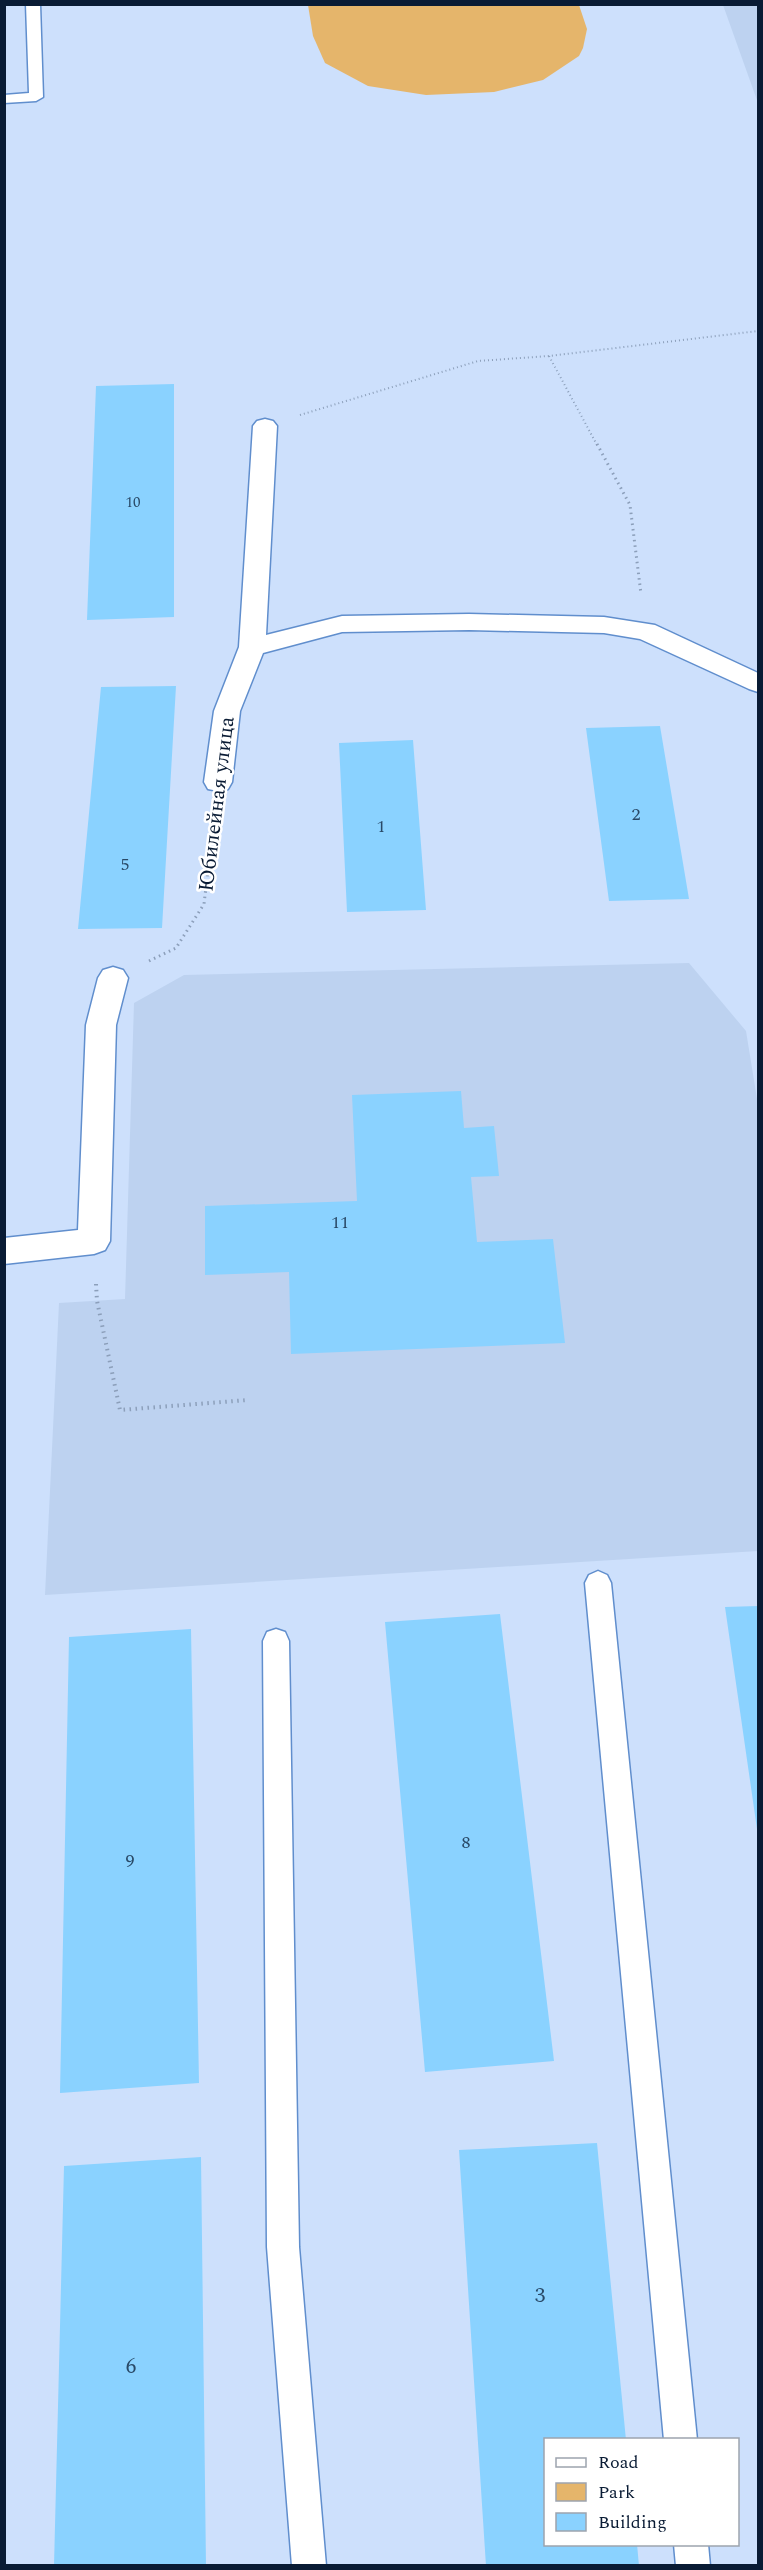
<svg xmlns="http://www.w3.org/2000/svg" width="763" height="2570" font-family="Spectral,serif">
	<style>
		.built { fill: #bdd2f0 }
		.green { fill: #e5b56b }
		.building { fill: #8ad2ff }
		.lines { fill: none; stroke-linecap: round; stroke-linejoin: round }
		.lane-casing { stroke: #608ecd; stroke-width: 3 }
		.street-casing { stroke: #608ecd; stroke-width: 3 }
		.path-far2 { stroke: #8c9fba; stroke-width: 2; stroke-dasharray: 1 3; stroke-linecap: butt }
		.path-far1 { stroke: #8c9fba; stroke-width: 3; stroke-dasharray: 1.5 4; stroke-linecap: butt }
		.path { stroke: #8c9fba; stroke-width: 4; stroke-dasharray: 1.5 4.5; stroke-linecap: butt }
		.lane { fill: #fff; fill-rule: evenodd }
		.street { fill: #fff; fill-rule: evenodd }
		.labels { text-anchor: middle; stroke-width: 5; stroke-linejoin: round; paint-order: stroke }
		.far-number-label { font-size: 15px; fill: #294967 }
		.number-label { font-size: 18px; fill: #294967 }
		.street-label { font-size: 21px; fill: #091b34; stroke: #fff }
		.near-number-label { font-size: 21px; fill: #294967 }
	</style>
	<rect width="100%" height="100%" fill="#cde0fc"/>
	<path class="built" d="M723,5H758V103Z
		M689,963L746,1031L758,1105V1551L45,1595L59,1303L125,1299L134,1003L184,975Z"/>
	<path class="green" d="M308,5H579L587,29L583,48L579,56L543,80L494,92L426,95L368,86L325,63L313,36Z"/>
	<path class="building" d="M174,384V617L87,620L96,386Z
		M176,686L162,928L78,929L101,687Z
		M660,726L689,899L609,901L586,728Z
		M413,740L426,910L347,912L339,743Z
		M461,1091L464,1128L494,1126L499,1176L471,1177L477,1242L553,1239L565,1343L291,1354L289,1272L205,1275V1206L357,1201L352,1095Z
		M758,1606V1829H757L725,1607Z
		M500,1614L554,2061L425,2072L385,1622Z
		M191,1629L199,2083L60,2093L69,1637Z
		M597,2143L626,2440H546V2544H637L639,2566H486L459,2150Z
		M201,2157L206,2566H54L64,2166Z"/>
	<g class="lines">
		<g class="lane-casing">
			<path id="lane" d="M26,4H40L43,97L36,101L4,103V95L29,93Z
				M598,1571L607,1575L611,1583L697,2440H664L585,1583L589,1575Z
				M276,1629L285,1632L289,1641L299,2247L326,2566H292L267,2247L263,1641L267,1632Z
				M674,2544H708L710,2566H676Z"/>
		</g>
		<g class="street-casing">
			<path id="street" d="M265,419L273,421L277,426L266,635L342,616L469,614L604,617L655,625L758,673V692L749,689L640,639L604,633L469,630L342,632L263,653L240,711L232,782L228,789L218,791L208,789L204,782L214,711L239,647L253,426L257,421Z
				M113,967L123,970L128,978L116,1025L110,1241L105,1250L94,1254L4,1264V1238L78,1230L86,1025L98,978L103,970Z"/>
		</g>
		<path class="path-far2" d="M300,415L478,361L549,356
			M597,445L549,356L758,331"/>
		<path class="path-far1" d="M597,444L630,505L641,594
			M149,961L176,948L204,904L214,820"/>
		<path class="path" d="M96,1284L97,1301L120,1410L248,1400"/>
		<use href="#lane" class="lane"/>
		<use href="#street" class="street"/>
	</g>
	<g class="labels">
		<g class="far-number-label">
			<text x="133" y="507">10</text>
		</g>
		<g class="number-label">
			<text x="636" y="820">2</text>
			<text x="381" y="832">1</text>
			<text x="125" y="870">5</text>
			<text x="340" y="1228">11</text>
			<text x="466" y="1848">8</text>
			<text x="130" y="1866">9</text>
		</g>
		<g class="street-label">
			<text transform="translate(216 804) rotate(-83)" y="7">Юбилейная улица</text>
		</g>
		<g class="near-number-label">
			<text x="540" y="2302">3</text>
			<text x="131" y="2373">6</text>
		</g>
	</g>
	<rect width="763" height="2570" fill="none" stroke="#091b34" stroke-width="12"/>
	<rect x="544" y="2438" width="195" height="108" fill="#ffffff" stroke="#9da4ae" stroke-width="1.5"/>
	<rect x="556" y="2458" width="30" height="9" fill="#ffffff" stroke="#9da4ae" stroke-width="1.5"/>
	<text x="598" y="2468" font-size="18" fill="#091b34">Road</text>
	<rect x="556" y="2483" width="30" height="18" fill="#e5b56b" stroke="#9da4ae" stroke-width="1.5"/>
	<text x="598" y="2498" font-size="18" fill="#091b34">Park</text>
	<rect x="556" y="2513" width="30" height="18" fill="#8ad2ff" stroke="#9da4ae" stroke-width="1.5"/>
	<text x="598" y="2528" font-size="18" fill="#091b34">Building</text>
</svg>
